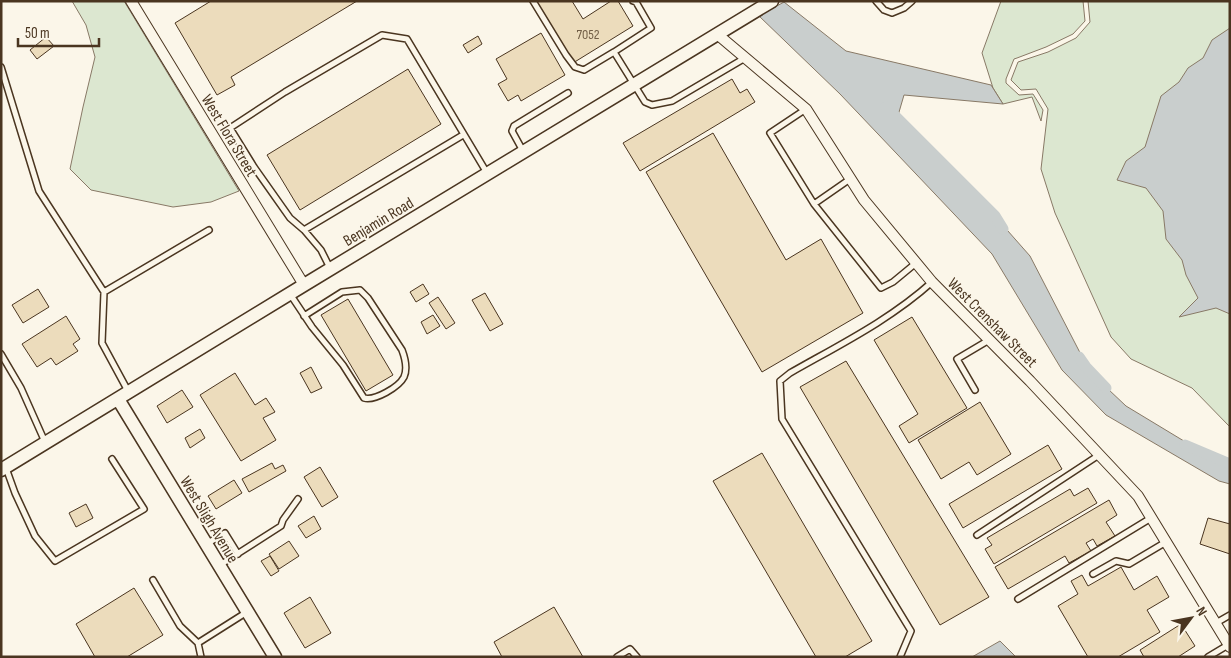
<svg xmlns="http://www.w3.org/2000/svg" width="1231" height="658" font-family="'Sofia Sans Condensed',sans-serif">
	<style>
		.green { fill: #dce7d0; stroke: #887966 }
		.water { fill: #c9cecd; stroke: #887966 }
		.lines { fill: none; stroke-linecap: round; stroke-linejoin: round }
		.canal { stroke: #c9cecd; stroke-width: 11 }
		.building { fill: #ecdcbc; stroke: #4a3520 }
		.service-casing { stroke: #4a3520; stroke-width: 8 }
		.minor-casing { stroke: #4a3520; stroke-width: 12 }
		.tertiary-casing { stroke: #4a3520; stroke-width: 15 }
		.service { stroke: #fbf6e9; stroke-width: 5 }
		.minor { stroke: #fbf6e9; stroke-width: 10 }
		.tertiary { stroke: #fbf6e9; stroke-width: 12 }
		.labels { text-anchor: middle; stroke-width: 4; stroke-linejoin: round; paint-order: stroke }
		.number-label { font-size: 14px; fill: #725f47 }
		.street-label { font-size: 16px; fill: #4a3520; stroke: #fbf6e9 }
	</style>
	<rect width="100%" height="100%" fill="#fbf6e9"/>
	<path class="green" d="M72,1H124L239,191L211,202L173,207L91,190L70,169L83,107L95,57L86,25Z
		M1001,1H1083L1085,21L1073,34L1046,47L1017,58L1014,59L1006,79V83L1019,95L1033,94L1043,110L1041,121L1032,97L1003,104L993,88L982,53Z
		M1088,1H1230V427L1192,388L1131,359L1111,337L1055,213L1041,169L1048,109L1036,89L1021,90L1011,80L1018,62L1048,52L1076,38L1090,22Z"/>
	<path class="water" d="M784,2L846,51L991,85L1003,104L904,95L897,119L1000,222L1030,256L1090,372L1126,406L1212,458L1230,466V484L1219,481L1106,415L1062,370L992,254L840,94L759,16Z
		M1230,28V314L1216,308L1179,317L1198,298L1186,275L1182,260L1166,239L1163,211L1146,188L1117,180L1126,161L1145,147L1161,96L1179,82L1188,68L1203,58L1212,40Z
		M1000,641L1016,657H972Z"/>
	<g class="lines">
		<path class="canal" d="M886,107L995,216L1003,229
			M1079,357L1086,367L1106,388
			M1185,445L1230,464"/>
	</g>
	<path class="building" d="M211,1H357L231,77L235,85L217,95L175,23Z
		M535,1H572L583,19L611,1H618L633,26L573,63Z
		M541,33L565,75L521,101L518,95L508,101L498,84L507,79L496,59Z
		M478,36L482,44L468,53L463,45Z
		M46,37L54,46L37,59L30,50Z
		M408,69L441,124L300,210L267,155Z
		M732,79L740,93L747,89L755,102L640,171L623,143Z
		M713,133L786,260L821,239L863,313L762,372L646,172Z
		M423,284L429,294L416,302L410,292Z
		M38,289L49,307L23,323L12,305Z
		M485,293L503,324L490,331L472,300Z
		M438,297L455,323L446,329L429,303Z
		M348,299L393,375L366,391L321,315Z
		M433,315L440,326L427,334L421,322Z
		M66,316L80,339L73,344L78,351L56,365L51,358L37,367L22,344Z
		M912,317L967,408L909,443L899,426L918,414L874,340Z
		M846,361L989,597L940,625L800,387Z
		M311,367L322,388L311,393L300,373Z
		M235,373L255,405L266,398L275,412L263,418L276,440L241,461L200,395Z
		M182,390L193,407L167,423L157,406Z
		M980,402L1011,454L977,475L969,462L941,479L918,440Z
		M200,429L205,438L190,448L185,438Z
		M1048,445L1062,469L963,528L949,504Z
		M762,453L872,641L845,657H816L713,481Z
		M272,463L275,469L283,465L286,471L249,492L242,479Z
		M320,467L338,497L322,507L304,477Z
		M234,480L242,493L216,509L208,496Z
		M1088,488L1097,503L994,564L985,549L992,545L987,538L1070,489L1074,496Z
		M1109,500L1117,515L1106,522L1115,536L1097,546L1093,539L1086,543L1091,551L1069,563L1065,556L1008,589L995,567Z
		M86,504L93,518L76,527L69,513Z
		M314,516L321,529L306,538L298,526Z
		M1208,518L1230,524V554L1200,544Z
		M289,541L299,556L279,569L269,554Z
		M270,556L279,571L271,576L261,561Z
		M1121,567L1134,590L1157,576L1169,597L1147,610L1160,632L1118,657H1088L1058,606L1078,594L1071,581L1082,575L1088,586Z
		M134,588L163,635L127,657H95L76,624Z
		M310,597L331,633L305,648L284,613Z
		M554,607L583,657H502L494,642Z
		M1181,624L1195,646L1178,657H1144L1140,650Z"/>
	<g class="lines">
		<g class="service-casing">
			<path id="service" d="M533,1L566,55L575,67L584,70L614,52
				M633,1L636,2L651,28L614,52L645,102L652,105L672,101L745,58
				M876,1L884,10L892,13L904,8L912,1
				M1,67L39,191L104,292L102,343L128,391
				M806,109L770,133L814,204
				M523,151L512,131L514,126L568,93
				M850,179L814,204L881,288L893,282L916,263
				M304,230L463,135
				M330,268L321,250L304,230L290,218L254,167L230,128L285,92L382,35L407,39L487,173
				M104,292L209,230
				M290,294L312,327L343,365L364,398C375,401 399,387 404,377C408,368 405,358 402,350L368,298L360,290L342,292L304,316
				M1,354L21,388L45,442
				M975,390L957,359L989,340
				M6,468L15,493L35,536L55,561L144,509L112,459
				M977,535L1099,455
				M208,543L225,533L238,554
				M220,565L281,526L283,520L298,499
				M1093,574L1116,561L1129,564L1166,542
				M153,580L180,626L198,643L201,657
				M1018,599L1151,518
				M1216,623L1230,615
				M198,643L247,612
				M617,657L630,649L637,657
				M900,657L911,631L782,419L780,381L790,373C839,345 890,320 932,282
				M1208,657L1228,645"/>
		</g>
		<g class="minor-casing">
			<path id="minor" d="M131,1L304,285
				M717,34L806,109L864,200L932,282L1030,381L1138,496L1230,647"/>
		</g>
		<g class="tertiary-casing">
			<path id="tertiary" d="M118,399L275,657
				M1,470L304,285L772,1"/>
		</g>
		<use href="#service" class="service"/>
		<use href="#minor" class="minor"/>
		<use href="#tertiary" class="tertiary"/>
	</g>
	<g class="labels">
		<g class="number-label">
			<text x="588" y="39">7052</text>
		</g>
		<g class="street-label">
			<text transform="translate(230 135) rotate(59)" y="6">West Flora Street</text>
			<text transform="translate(378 221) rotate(-31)" y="6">Benjamin Road</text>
			<text transform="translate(993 322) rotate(45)" y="6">West Crenshaw Street</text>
			<text transform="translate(210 519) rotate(59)" y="6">West Sligh Avenue</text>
		</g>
	</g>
	<rect width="1231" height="658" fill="none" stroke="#4a3520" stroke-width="5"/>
	<g transform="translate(1191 618) rotate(58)" stroke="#fbf6e9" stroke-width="4" paint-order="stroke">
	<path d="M0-4L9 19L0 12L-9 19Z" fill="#4a3520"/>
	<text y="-8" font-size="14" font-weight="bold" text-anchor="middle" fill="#4a3520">N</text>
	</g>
	<path d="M18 38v8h81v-8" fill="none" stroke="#4a3520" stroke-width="2.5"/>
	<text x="25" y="38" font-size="15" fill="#4a3520" stroke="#fbf6e9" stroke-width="4" paint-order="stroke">50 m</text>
</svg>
